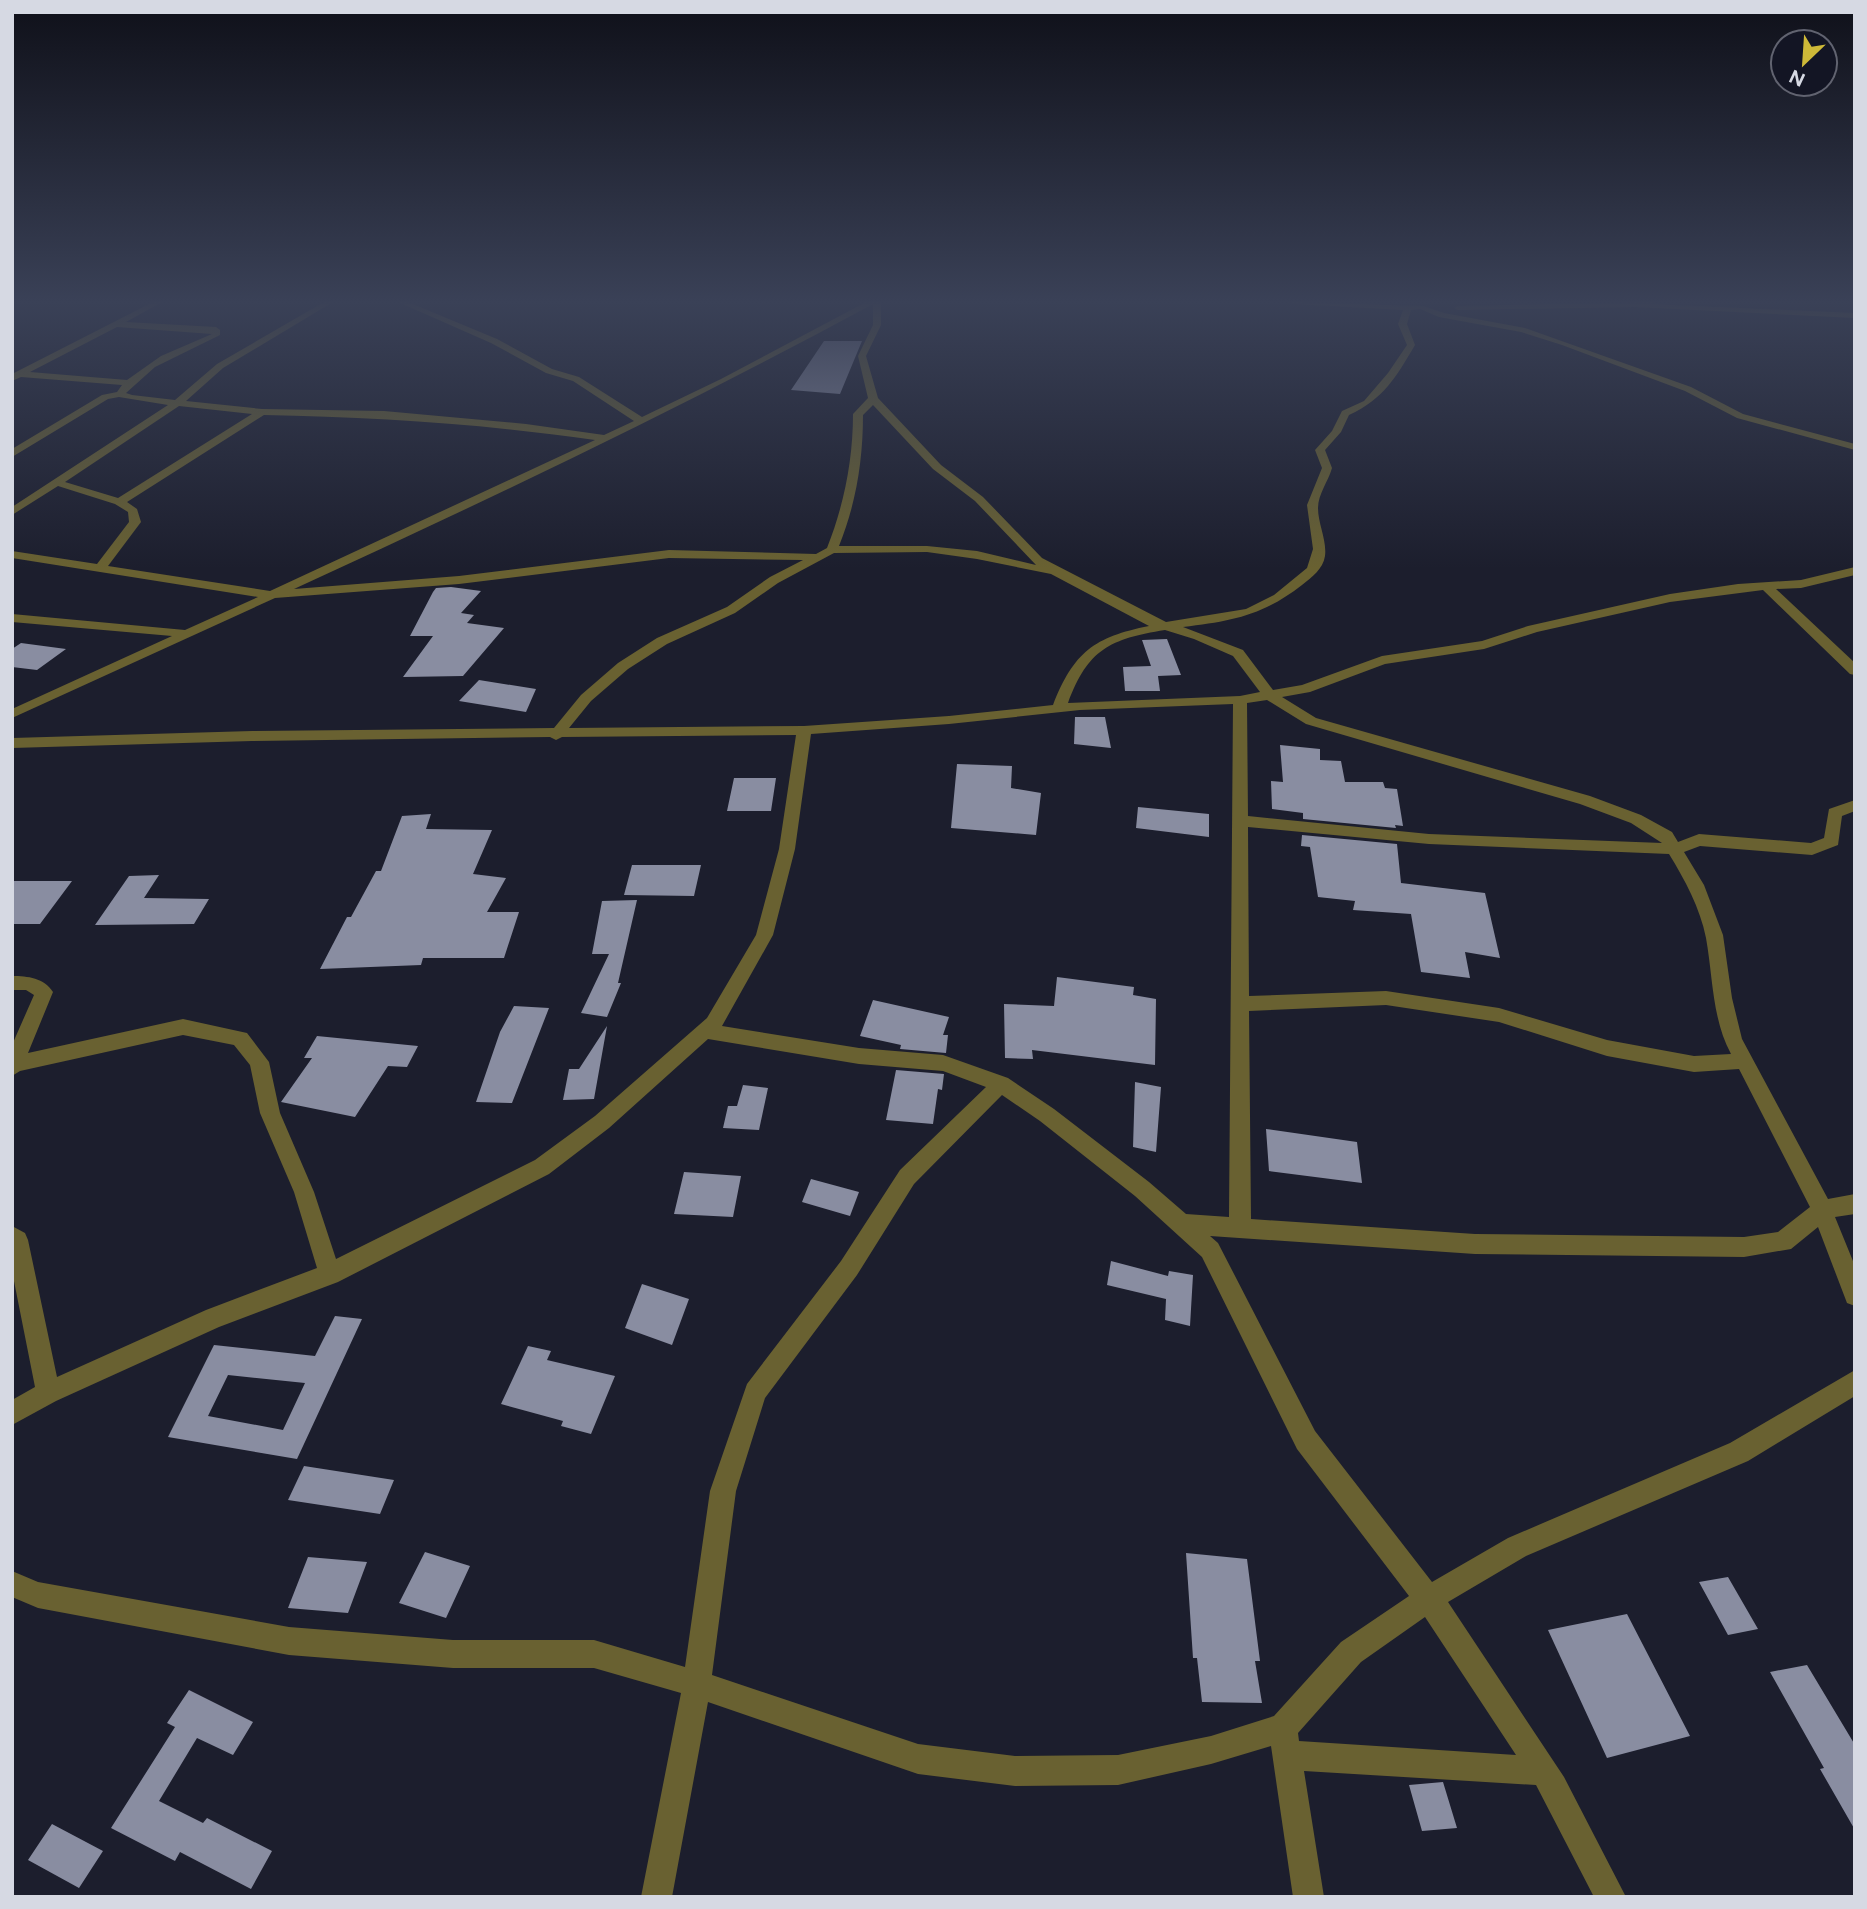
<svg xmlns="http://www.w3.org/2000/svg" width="1867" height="1909" font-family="Figtree,sans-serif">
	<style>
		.building { fill: #898da1; fill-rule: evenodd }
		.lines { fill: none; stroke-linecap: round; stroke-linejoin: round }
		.minor { fill: #696131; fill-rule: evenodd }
	</style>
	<rect width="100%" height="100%" fill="#1c1e2d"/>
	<path class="building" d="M824,341H862L840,394L791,390Z
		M451,587L481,591L461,613L474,615L467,623L504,628L463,676L403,677L433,636H410L433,592L436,588Z
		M1167,639L1181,675L1158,676L1160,691H1125L1123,667L1151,666L1142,640Z
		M21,643L66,649L37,670L12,667V649Z
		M479,680L536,689L526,712L459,701Z
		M1075,717H1105L1111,748L1074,744Z
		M1280,745L1320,749V760L1341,761L1345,782H1383L1385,788L1397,789L1403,826L1395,825L1396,828L1303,819V813L1272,809L1271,781L1283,782Z
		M957,764L1012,766L1011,788L1041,793L1036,835L951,828Z
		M734,778H776L771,811H727Z
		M1138,807L1209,814V837L1136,828Z
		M431,814L426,829L492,830L473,874L506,878L487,912H519L504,958H423L421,965L320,969L347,917H351L376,871H381L402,816Z
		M1302,835L1397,844L1401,883L1485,893L1500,958L1465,952L1470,978L1421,972L1411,914L1353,910L1355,901L1318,897L1310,847L1301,846Z
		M632,865H701L694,896L624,895Z
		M159,875L144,898L209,899L194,924L95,925L129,876Z
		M12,881H72L40,924H12Z
		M637,900L618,983H621L607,1017L581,1013L609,954H592L602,901Z
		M1057,977L1134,987L1133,995L1156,999L1155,1065L1032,1050L1033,1059L1005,1058L1004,1004L1054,1006Z
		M873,1000L949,1017L943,1035H948L946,1053L900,1049L901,1045L860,1036Z
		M514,1006L549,1008L512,1103L476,1102L500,1032Z
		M607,1026L594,1099L563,1100L569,1069H579Z
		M317,1036L418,1046L407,1067L388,1066L355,1117L281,1102L312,1058H304Z
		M896,1070L944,1074L942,1090L938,1089L933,1124L886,1120Z
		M1135,1082L1161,1087L1156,1152L1133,1147Z
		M743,1085L768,1088L759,1130L723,1128L728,1106H737Z
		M1266,1129L1357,1142L1362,1183L1269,1171Z
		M684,1172L741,1176L733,1217L674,1214Z
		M811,1179L859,1192L850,1216L802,1202Z
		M1111,1261L1168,1276L1169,1271L1193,1275L1190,1326L1165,1320L1166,1299L1107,1285Z
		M642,1284L689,1299L672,1345L625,1328Z
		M335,1316L362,1319L297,1459L168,1437L214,1345L315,1356ZM228,1375L305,1383L283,1430L208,1416Z
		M528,1346L551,1351L547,1360L615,1376L591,1434L561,1426L563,1421L501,1404Z
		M304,1466L394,1480L380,1514L288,1500Z
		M425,1552L470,1566L446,1618L399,1603Z
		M1186,1553L1247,1559L1260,1661H1255L1262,1703L1202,1702L1197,1658H1193Z
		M308,1557L367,1562L348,1613L288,1608Z
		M1728,1577L1758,1629L1728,1635L1699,1582Z
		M1627,1614L1690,1736L1607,1758L1548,1630Z
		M1807,1665L1855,1745V1830L1820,1769L1824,1768L1770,1672Z
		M189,1690L253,1722L233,1755L197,1738L159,1801L203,1823L207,1818L272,1851L251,1889L180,1852L175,1861L111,1828L175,1727L167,1723Z
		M1443,1782L1457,1828L1422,1831L1409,1785Z
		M52,1824L103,1851L79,1888L28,1860Z"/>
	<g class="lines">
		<path class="minor" d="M153,302H162L126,322L216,327L220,330V335L155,367L126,393L132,395L175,400L217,364L324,302H333L223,368L186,401L262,409L384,411L526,424L604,435L634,421L573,381L546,373L491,343L398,302H408L497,339L552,369L579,377L642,417L721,379L866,302H881V325L866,356L878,398L941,465L983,497L1042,558L1166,622L1246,609L1274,595L1307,568L1313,549L1307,505L1322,468L1315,450L1332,431L1342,411L1364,401L1388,373L1407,345L1398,324L1403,310L1294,304L1290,302L1423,306L1444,313L1525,328L1691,387L1743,414L1855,444V450L1737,418L1685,391L1562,345L1521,332L1439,317L1420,309L1411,310L1407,324L1415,345C1396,377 1384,399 1349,415L1341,432L1325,450L1332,468C1328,482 1318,494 1318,508C1318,524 1327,540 1325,556C1323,569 1312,577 1302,585C1262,616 1232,621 1183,627L1243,650L1273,690L1302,685L1382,656L1482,641L1528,626L1670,594L1738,584L1801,580L1855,567V575L1801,588L1776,589L1855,663V675L1850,674L1763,590L1670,602L1537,632L1484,649L1385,664L1310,692L1282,697L1316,718L1590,796L1641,815L1672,832L1678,842L1699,834L1811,843L1824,838L1829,809L1855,800V811L1842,816L1838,845L1812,855L1700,846L1684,852L1704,885L1723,935L1732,998L1742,1039L1828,1199L1855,1194V1214L1835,1217L1855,1266V1306L1847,1303L1818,1227L1791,1249L1744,1257L1475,1254L1210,1236L1218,1243L1315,1431L1432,1582L1508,1538L1730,1443L1855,1370V1396L1748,1461L1526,1556L1448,1602L1564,1777L1626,1897H1594L1536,1785L1304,1771L1324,1897H1293L1271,1746L1211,1764L1118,1785L1015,1786L918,1774L708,1702L672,1897H641L681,1693L594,1668H453L289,1655L38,1608L12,1597V1571L38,1582L289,1627L453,1640H594L685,1667L710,1491L747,1384L841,1261L900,1170L986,1087L943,1071L859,1064L708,1039L609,1128L549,1174L338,1282L219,1327L56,1401L12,1425V1400L35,1387L12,1271V1226L25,1233L28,1240L57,1377L206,1310L317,1268L294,1192L260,1113L250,1065L234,1045L183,1035L20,1071L12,1076V1045L34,995L26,990H12V976C28,976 44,978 53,992L28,1053L183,1019L247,1033L269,1062L280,1113L314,1192L336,1259L535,1160L595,1116L707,1018L756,935L779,849L796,735L562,737L556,740L550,737L252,741L12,748V738L252,731L554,728L581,695L618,663L657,638L727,607L770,577L803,560L669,558L459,584L275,598L12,718V709L172,636L12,622V614L185,630L258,597L12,558V551L97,564L129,522L128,512L115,504L58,486L12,515V507L168,405L119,397L108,399L12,457V449L102,395L117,392L122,385L21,377L12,381V374ZM873,304V325L858,356L868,398L853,414C853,460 844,505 827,548L816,554L669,550L459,576L294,589C490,499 683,407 873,304ZM117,327L212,334L161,356L127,380L30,372ZM873,405L933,469L975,501L1036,565L977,551L927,546H839C856,504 863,460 863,415ZM179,406L252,414L118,498L65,482ZM264,415C376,417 484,424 595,440L270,591L108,566L141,522L137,509L127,502ZM927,552L977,559L1051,574L1149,626C1094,637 1074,652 1053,705L949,716L804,726L569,728L591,701L628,669L667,644L735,613L778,583L834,553ZM1165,630L1194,639L1233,656L1260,692L1240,696L1068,703C1088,649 1110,639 1165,630ZM1267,700L1306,724L1580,804L1631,823L1662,843L1429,834L1248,816L1247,703ZM1233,704L1229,1217L1186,1214L1149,1182L1054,1109L1008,1078L943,1055L859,1048L722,1026L773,935L795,849L811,734L949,724L1080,710ZM1248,827L1429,844L1669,854C1685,880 1700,908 1706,938C1713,977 1712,1019 1731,1054L1694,1056L1607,1040L1499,1008L1386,991L1249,996ZM1386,1005L1499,1022L1607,1056L1694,1072L1739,1069L1810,1207L1778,1232L1744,1237L1475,1234L1251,1219L1249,1011ZM1002,1095L1040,1121L1135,1196L1202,1257L1297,1449L1409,1596L1341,1642L1274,1716L1211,1736L1118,1755L1015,1756L918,1744L712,1675L736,1491L765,1398L857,1275L914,1184ZM1425,1617L1516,1755L1299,1741L1298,1733L1361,1662Z
			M1654,302L1651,304L1855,313V318L1635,307L1458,310L1454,308L1458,306Z"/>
	</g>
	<linearGradient id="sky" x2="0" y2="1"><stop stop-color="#0f1019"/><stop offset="0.53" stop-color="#3a4157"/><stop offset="1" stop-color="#3a4157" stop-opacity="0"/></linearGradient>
	<rect width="1867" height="569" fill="url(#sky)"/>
	<rect width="1867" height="1909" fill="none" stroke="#d6d9e3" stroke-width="28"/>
	<g transform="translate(1804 63) rotate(205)"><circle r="33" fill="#131524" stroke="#616370" stroke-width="2"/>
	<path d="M0-5L12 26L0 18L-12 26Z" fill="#ceb938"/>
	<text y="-10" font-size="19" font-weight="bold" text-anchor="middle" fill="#d6d9e3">N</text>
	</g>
</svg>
